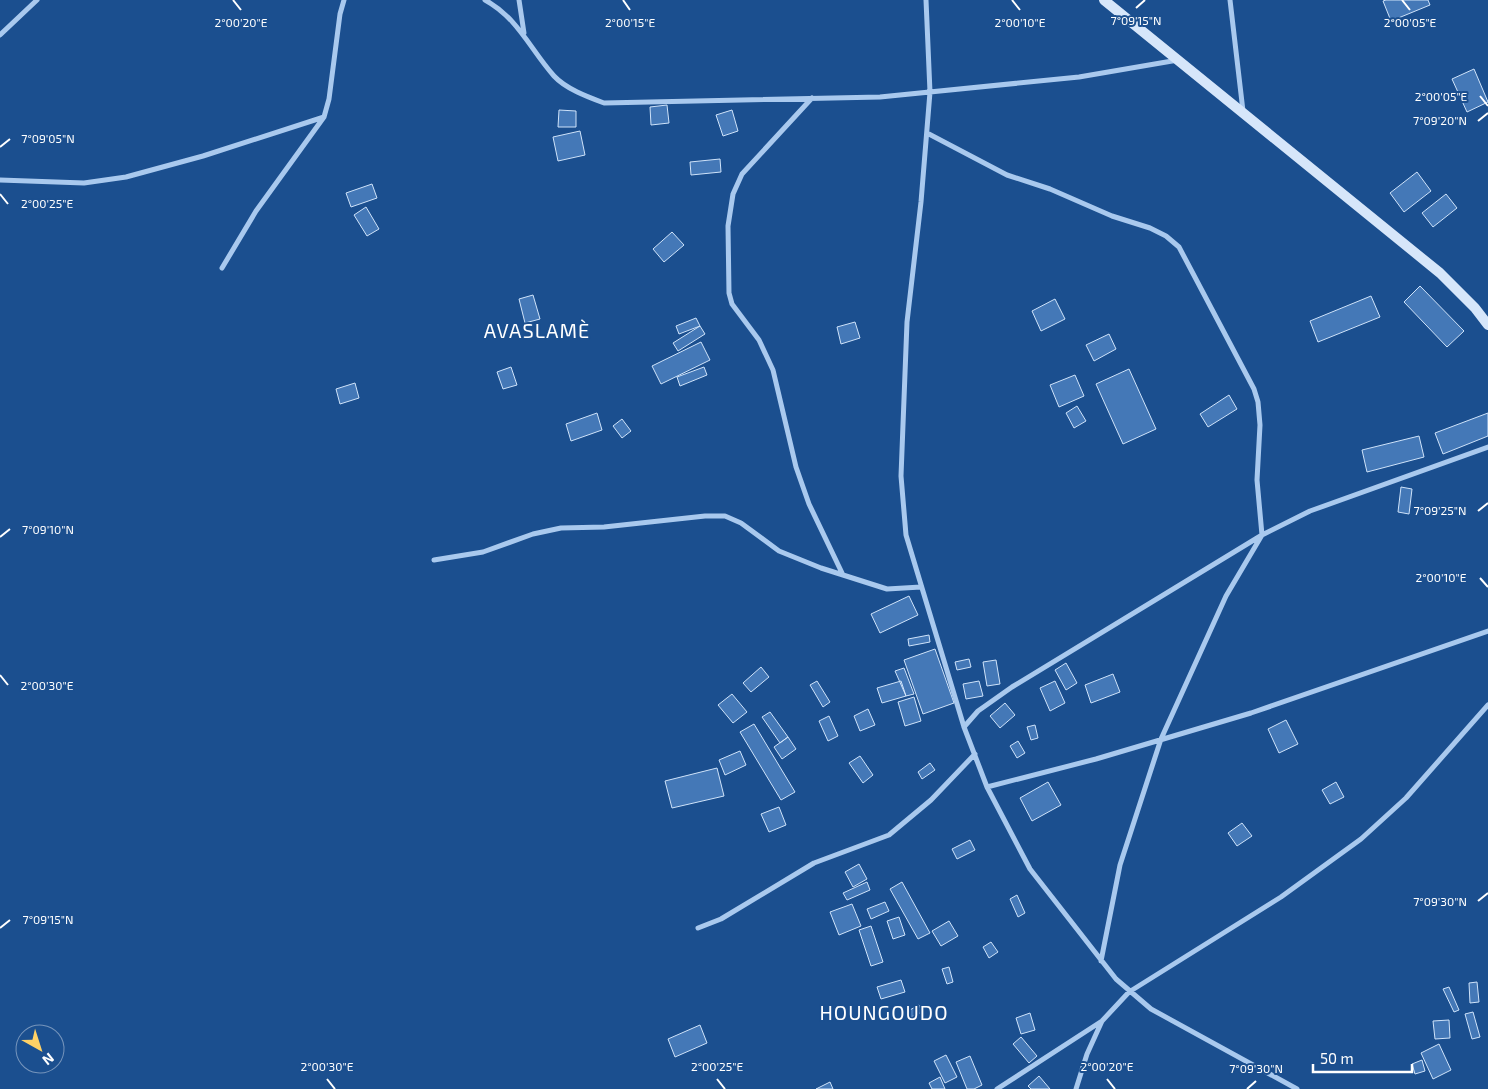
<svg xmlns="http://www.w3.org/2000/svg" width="1488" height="1089" font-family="'Exo 2',sans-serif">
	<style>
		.building { fill: #4478b7; stroke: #cfe3fa }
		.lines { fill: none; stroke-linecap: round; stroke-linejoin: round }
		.street { stroke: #a9c9ee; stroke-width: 5 }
		.secondary { stroke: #d6e6fa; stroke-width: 10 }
		.ticks { fill: none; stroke: #fff; stroke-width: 2 }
		.labels { text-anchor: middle; stroke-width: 4; stroke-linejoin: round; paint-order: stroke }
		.quarter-label { font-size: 20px; letter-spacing: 1px; fill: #fff; stroke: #1b4f8f }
		.ticks-label { font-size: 12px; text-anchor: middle; fill: #fff; stroke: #1b4f8f; stroke-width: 4; stroke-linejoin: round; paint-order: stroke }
	</style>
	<rect width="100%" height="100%" fill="#1b4f8f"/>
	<path class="building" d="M1386,0H1428L1430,5L1391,21L1383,1Z
		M1474,69L1488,102L1467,112L1452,79Z
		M667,105L669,123L651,125L650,107Z
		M559,110L576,111V127H558Z
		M732,110L738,131L723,136L716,115Z
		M580,131L585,155L558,161L553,137Z
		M720,159L721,172L691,175L690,162Z
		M1417,172L1431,191L1404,212L1390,193Z
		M372,184L377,198L351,207L346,193Z
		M1446,194L1457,208L1433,227L1422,213Z
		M366,207L379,229L367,236L354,215Z
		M672,232L684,245L664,262L653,249Z
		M1420,286L1464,331L1447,347L1404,302Z
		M533,295L540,319L525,323L519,299Z
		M1371,296L1380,317L1318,342L1310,321Z
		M1055,299L1065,319L1041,331L1032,311Z
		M696,318L700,326L679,334L676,326Z
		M855,322L860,338L841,344L837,327Z
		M700,326L705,334L678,351L673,343Z
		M1109,334L1116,349L1094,361L1086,345Z
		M701,342L710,360L661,384L652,366Z
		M511,367L517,385L503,389L497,372Z
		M704,367L707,375L680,386L677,377Z
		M1129,369L1156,429L1123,444L1096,384Z
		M1075,375L1084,396L1059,407L1050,385Z
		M355,383L359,398L340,404L336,389Z
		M1229,395L1237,409L1208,427L1200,414Z
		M1077,406L1086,421L1074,428L1066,413Z
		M597,413L602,430L571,441L566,424Z
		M1488,413V436L1443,454L1435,433Z
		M622,419L631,431L622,438L613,426Z
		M1419,436L1424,457L1367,472L1362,450Z
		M1401,487L1412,489L1409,514L1398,512Z
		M909,596L918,615L880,633L871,614Z
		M929,635L930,642L909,646L908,639Z
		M935,649L954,703L923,714L904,660Z
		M969,659L971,667L957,670L955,662Z
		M996,660L1000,684L987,686L983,662Z
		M1066,663L1077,683L1066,690L1055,670Z
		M761,667L769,677L751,692L743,683Z
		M904,668L914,694L906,696L895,671Z
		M1113,674L1120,692L1091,703L1085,685Z
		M817,681L830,702L823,707L810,685Z
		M901,681L906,696L882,703L877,688Z
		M979,681L983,696L966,699L963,684Z
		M1055,681L1065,703L1050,711L1040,688Z
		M732,694L747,712L733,723L718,705Z
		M914,697L921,721L905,726L898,702Z
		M1005,703L1015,715L1000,728L990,716Z
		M868,709L875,725L860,731L854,716Z
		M770,712L788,737L780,743L762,717Z
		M829,716L838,736L828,741L819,721Z
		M1286,720L1298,744L1279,753L1268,729Z
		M754,724L795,792L781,800L740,732Z
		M1035,725L1038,738L1031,740L1027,727Z
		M788,737L796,749L782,759L774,747Z
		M1018,741L1025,753L1017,758L1010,746Z
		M740,751L746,765L725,775L719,760Z
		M860,756L873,775L863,783L849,763Z
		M930,763L935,770L922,779L918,772Z
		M717,768L724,796L672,808L665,781Z
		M1048,782L1061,805L1032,821L1020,798Z
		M1336,782L1344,797L1330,804L1322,790Z
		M779,807L786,825L769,832L761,814Z
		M1242,823L1252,836L1237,846L1228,833Z
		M970,840L975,850L957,859L952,849Z
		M859,864L867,879L853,887L845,872Z
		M867,882L870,890L847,900L843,893Z
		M902,882L930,933L918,939L890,889Z
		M1017,895L1025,913L1018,917L1010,899Z
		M885,902L889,911L871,919L867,909Z
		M852,904L861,926L839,935L830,912Z
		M899,917L905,935L893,939L887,921Z
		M949,921L958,936L941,946L932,931Z
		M871,926L883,962L871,966L859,930Z
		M991,942L998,952L989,958L983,947Z
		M949,967L953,982L947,984L942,969Z
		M901,980L905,992L881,999L877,987Z
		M1477,982L1479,1002L1470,1003L1469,983Z
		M1449,987L1459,1010L1454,1012L1443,989Z
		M919,1005L922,1012L911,1017L908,1011Z
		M1473,1012L1480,1037L1472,1039L1465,1014Z
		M1030,1013L1035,1030L1021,1034L1016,1018Z
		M1449,1020L1450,1038L1435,1039L1433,1021Z
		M700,1025L707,1043L675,1057L668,1039Z
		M1021,1037L1037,1056L1029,1063L1013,1044Z
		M1439,1044L1451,1070L1433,1079L1421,1053Z
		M946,1055L957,1077L945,1083L934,1061Z
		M970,1056L982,1085L974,1089H967L956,1062Z
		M1422,1060L1425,1071L1415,1074L1412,1064Z
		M1039,1076L1050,1089H1031L1028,1086Z
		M940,1077L945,1089H932L929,1083Z
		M830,1082L833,1089H816Z"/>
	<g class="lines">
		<path class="street" d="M485,0C518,18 530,49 554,76C566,89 588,97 604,103L880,97L1079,77L1178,60
			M519,0L524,33
			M926,0L930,92L921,202L907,322L901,476L906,535L964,727L987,787L1030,869L1116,979L1151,1009L1297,1089
			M1230,0L1243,111
			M0,35L37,0
			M812,98L742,174L733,194L728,226L729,293L732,304L759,340L773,370L796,467L809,504L843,575
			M927,133L1007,175L1050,189L1112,216L1150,228L1166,236L1179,247L1254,389L1258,402L1260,425L1257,480L1262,535L1226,596L1161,739L1120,865L1101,961
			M0,180L84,183L126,177L203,156L324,117
			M222,268L256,211L324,117L329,99L340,14L344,0
			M434,560L483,552L533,534L561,528L604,527L705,516H725L741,523L779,551L821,568L887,589L921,587
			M964,727L978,711L1012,687L1262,535L1310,511L1488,447
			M987,787L1096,759L1251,713L1488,631
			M698,928L721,919L814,863L889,835L931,800L975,754
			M997,1089L1102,1021L1129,992L1281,897L1361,839L1406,798L1488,705
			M1076,1089L1087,1054L1102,1021"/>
		<path class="secondary" d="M1104,0L1440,273L1475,308L1488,325"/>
	</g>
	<path class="ticks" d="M233,0L241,10M623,0L630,10M1012,0L1020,10M1402,0L1410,10M1136,8L1145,0M1480,96L1488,106M1478,121L1488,113M0,147L10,139M0,194L8,204M1478,511L1488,503M0,537L10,529M1480,578L1488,587M0,675L8,685M1478,901L1488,893M0,928L10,920M327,1079L335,1089M717,1079L725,1089M1107,1079L1115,1089M1247,1089L1256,1081"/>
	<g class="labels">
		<g class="quarter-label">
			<text x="537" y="338">AVASLAMÈ</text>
			<text x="884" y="1020">HOUNGOUDO</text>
		</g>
	</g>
	<g class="ticks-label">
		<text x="1136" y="25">7°09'15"N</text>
		<text x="241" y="27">2°00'20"E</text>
		<text x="630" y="27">2°00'15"E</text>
		<text x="1020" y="27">2°00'10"E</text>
		<text x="1410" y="27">2°00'05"E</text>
		<text x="1441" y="101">2°00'05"E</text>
		<text x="1440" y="125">7°09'20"N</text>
		<text x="48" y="143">7°09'05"N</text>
		<text x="47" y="208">2°00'25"E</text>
		<text x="1440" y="515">7°09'25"N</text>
		<text x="48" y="534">7°09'10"N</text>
		<text x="1441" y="582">2°00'10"E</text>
		<text x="47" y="690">2°00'30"E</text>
		<text x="1440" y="906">7°09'30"N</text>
		<text x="48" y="924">7°09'15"N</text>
		<text x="327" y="1071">2°00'30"E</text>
		<text x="717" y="1071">2°00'25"E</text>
		<text x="1107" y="1071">2°00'20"E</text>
		<text x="1256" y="1073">7°09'30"N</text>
	</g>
	<g transform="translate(40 1049) rotate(141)"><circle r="24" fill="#1b4f8f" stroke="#7695bc"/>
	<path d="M0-4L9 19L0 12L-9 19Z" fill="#ffd166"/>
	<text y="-8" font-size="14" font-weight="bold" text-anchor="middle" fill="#ffffff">N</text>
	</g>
	<path d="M1313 1064v8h99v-8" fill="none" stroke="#ffffff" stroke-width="2.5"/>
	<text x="1320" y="1064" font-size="15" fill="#ffffff" stroke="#1b4f8f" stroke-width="4" paint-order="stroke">50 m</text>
</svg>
